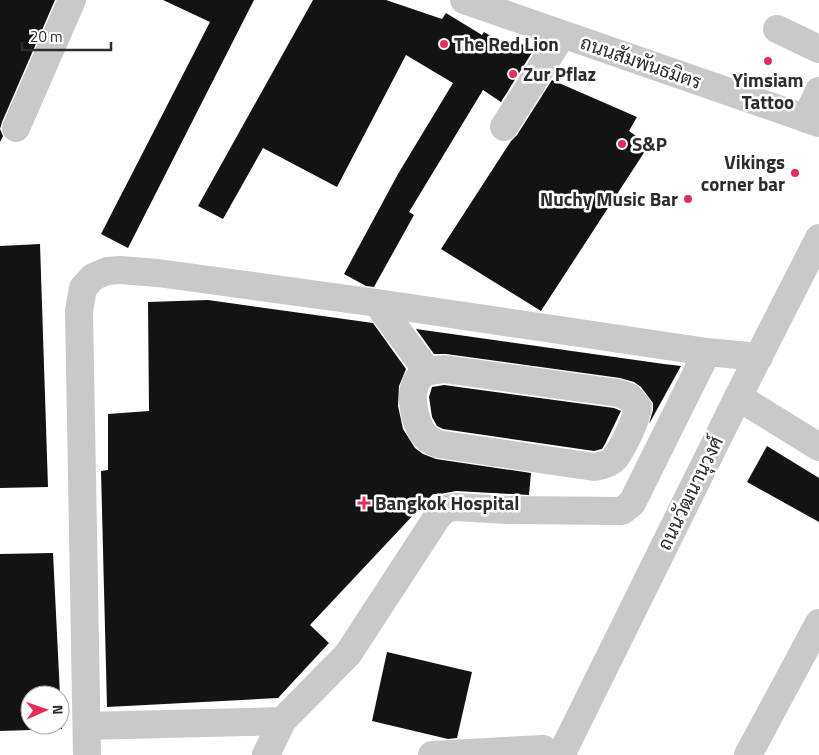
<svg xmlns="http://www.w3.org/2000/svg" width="819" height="755" font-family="'Titillium Web',Sarabun,sans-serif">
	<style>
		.building { fill: #131313 }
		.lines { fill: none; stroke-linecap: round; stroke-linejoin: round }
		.minor { stroke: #c9c9c9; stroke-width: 28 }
		.poi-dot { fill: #e42d5b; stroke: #fff; stroke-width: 2 }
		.labels { text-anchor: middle; stroke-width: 5; stroke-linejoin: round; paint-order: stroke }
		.poi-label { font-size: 19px; font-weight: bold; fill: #2c2c2c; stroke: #fff; text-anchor: start }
		.street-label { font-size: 19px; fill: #2c2c2c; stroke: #fff }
	</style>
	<rect width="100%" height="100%" fill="#fff"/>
	<path class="building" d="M0,0H55L2,122L0,129L3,136L0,142Z
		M163,0H254L128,248L101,234L210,22Z
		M313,0H386L442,19L446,13L482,35L484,32L512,49L517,41L533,51L501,102L483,90L409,212L414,215L374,287L366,286L344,274L398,174L453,83L406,55L337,187L263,148L223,219L198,206Z
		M552,80L637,117L629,131L649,145L541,311L441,249L511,141L517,135Z
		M40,244L48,487L0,488V246Z
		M208,300L373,323L406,369L399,386L398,406L403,429L415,448L423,454L436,459L531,473L529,495L456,491L440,494H433L310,625L329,643L278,698L107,707L101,471L108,470V414L149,411L148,302Z
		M416,329L664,364L681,366L649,424L653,410V403L641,387L634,382L620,378L446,354H434Z
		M444,385L614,408L621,411L605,444L602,449L594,451L443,429L437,426L432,417L429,397L432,387Z
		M767,446L819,478V522L747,482Z
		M53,553L60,695H30V725H60V696L62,729L0,731V554Z
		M387,652L472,672L457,738L448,739L372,721Z"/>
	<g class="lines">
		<path class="minor" d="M464,0L819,123
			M777,29L819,49
			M806,119L819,91
			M504,127L562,35
			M16,128L72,0
			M377,303L428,372
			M444,369L618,393L629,397L638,407C636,420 624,446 615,458C610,464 601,466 594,467L438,444C434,442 428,440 425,436C414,422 406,388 422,375C428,370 437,370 444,369Z
			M738,397L819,447
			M87,726L282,721
			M564,749L738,397L819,238
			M87,755L79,311L83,288L93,277L107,271L120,270L158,273L377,303L707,352L759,357
			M266,755L282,721L348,654L438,516L445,509L455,507L507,510L622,511L632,503L707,352
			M432,755L543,749
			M748,755L819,623"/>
	</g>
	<g class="poi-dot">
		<circle cx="444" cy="44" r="5"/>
		<circle cx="768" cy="61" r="5"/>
		<circle cx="513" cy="74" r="5"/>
		<circle cx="622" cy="144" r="5"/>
		<circle cx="795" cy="173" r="5"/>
		<circle cx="688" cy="199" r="5"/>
		<path d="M361.5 495.5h5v5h5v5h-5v5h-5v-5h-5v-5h5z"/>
	</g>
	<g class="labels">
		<g class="poi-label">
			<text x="454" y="51">The Red Lion</text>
			<text x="523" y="81">Zur Pflaz</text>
			<text x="768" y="87" text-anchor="middle">Yimsiam<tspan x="768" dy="22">Tattoo</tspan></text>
			<text x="632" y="151">S&amp;P</text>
			<text x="785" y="169" text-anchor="end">Vikings<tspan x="785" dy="22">corner bar</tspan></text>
			<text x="678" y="206" text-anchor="end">Nuchy Music Bar</text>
			<text x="375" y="510">Bangkok Hospital</text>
		</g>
		<g class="street-label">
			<text transform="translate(641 62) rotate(19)" y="7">ถนนสัมพันธมิตร</text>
			<text transform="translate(690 493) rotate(-64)" y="7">ถนนวัฒนานุวงศ์</text>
		</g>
	</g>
	<g transform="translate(45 710) rotate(88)"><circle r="24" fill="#ffffff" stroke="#ababab"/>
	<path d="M0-4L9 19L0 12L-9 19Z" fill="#e42d5b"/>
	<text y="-8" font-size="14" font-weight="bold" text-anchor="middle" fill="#2c2c2c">N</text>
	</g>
	<path d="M22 42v8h89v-8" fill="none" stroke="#2c2c2c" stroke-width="2.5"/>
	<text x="30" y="42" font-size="15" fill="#2c2c2c" stroke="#ffffff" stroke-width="4" paint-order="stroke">20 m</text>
</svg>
